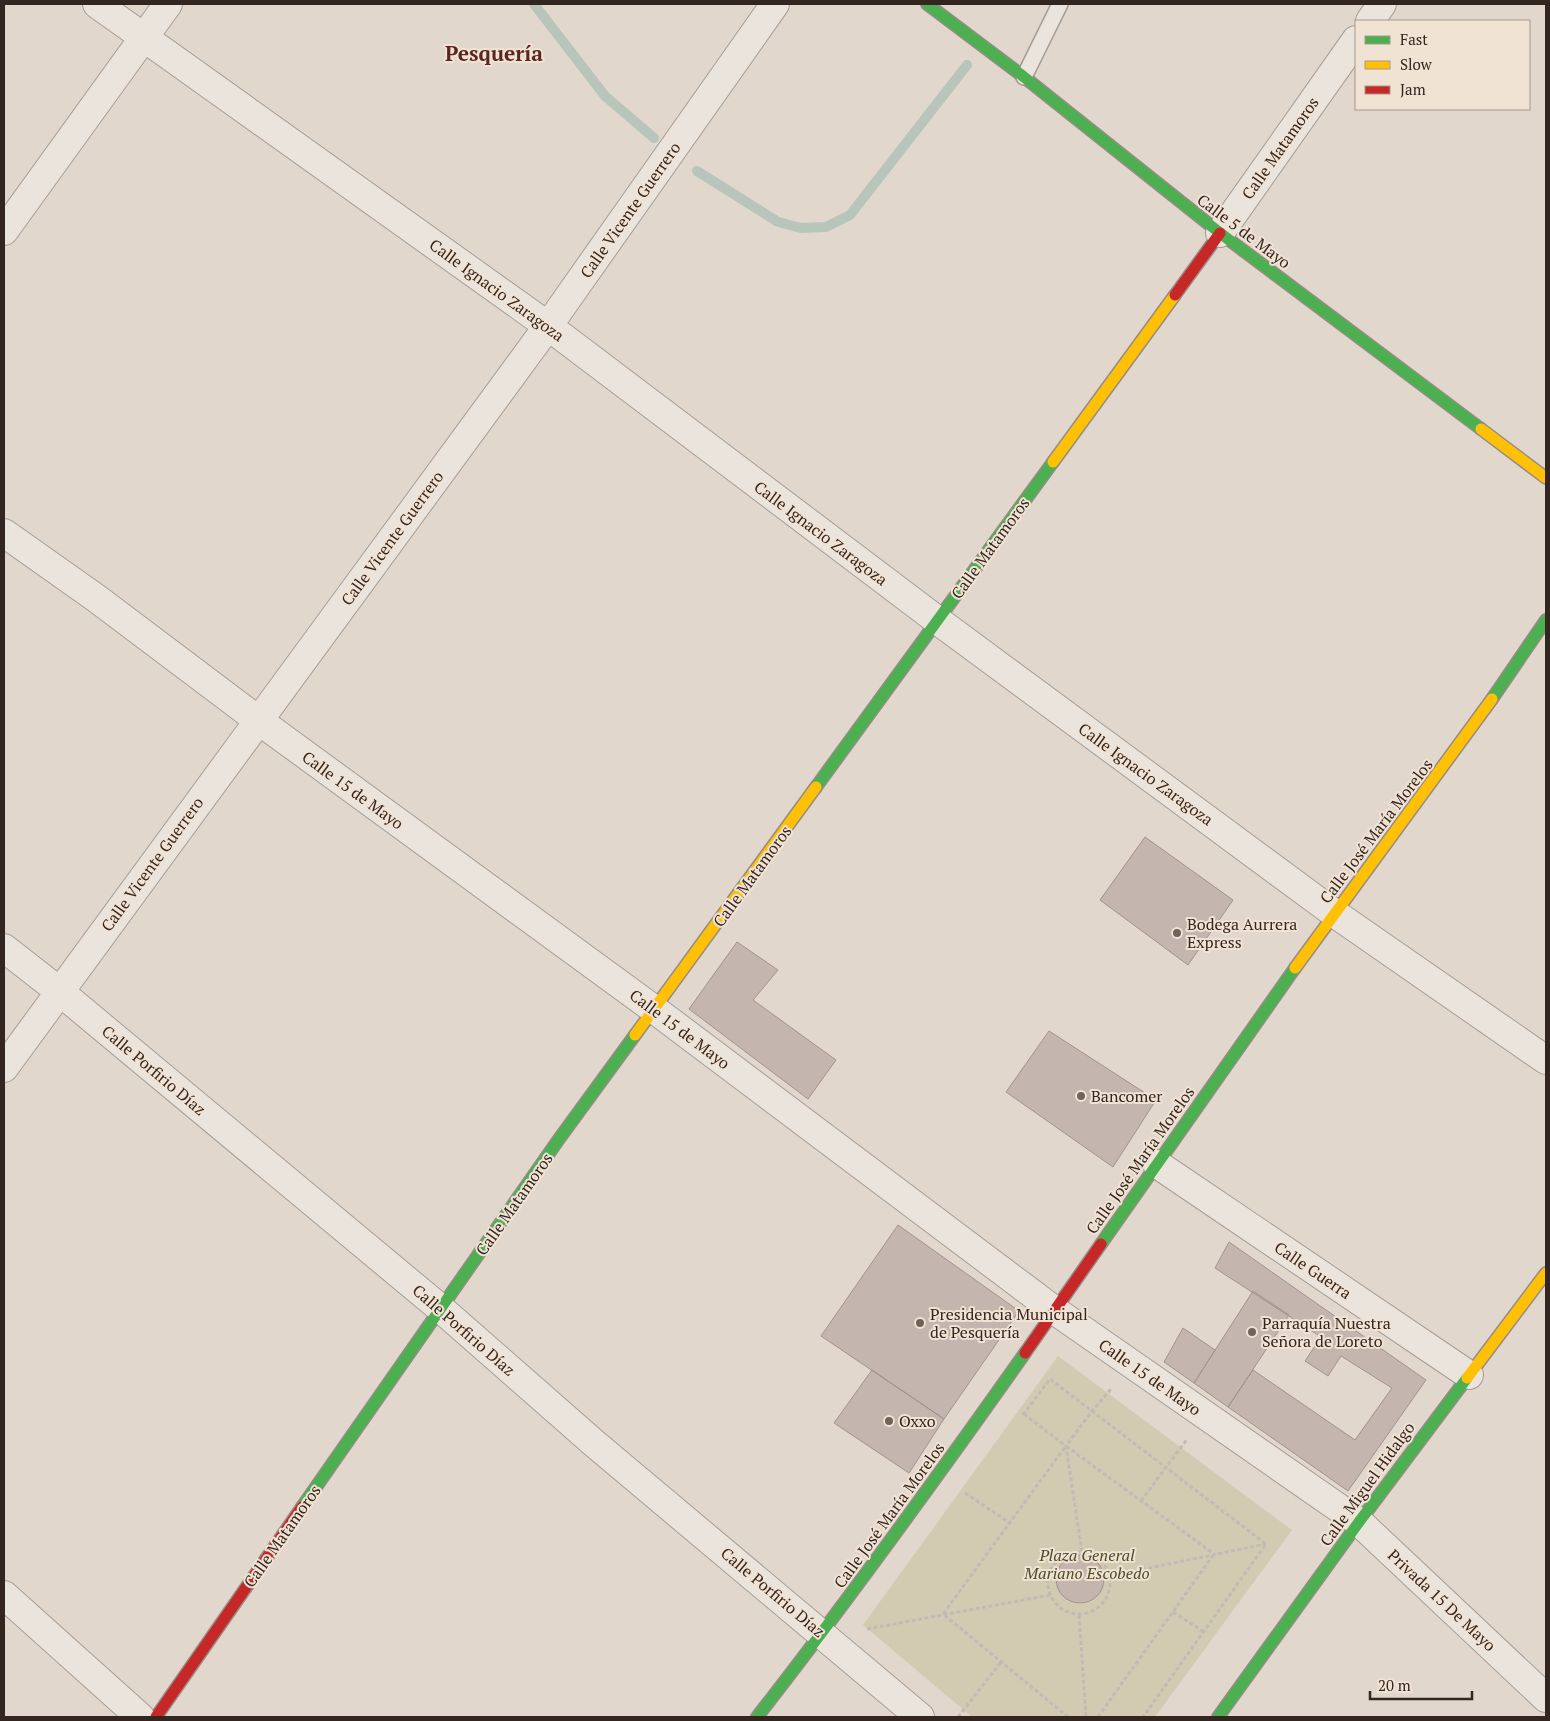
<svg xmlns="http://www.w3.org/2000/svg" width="1550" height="1721" font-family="'PT Serif',serif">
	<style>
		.green { fill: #d2cbb1 }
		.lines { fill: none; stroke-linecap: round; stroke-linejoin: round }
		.stream { stroke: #b8c5ba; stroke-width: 10 }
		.building { fill: #c4b5ae; stroke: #a1938d }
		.lane-casing { stroke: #a69d96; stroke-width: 18 }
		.street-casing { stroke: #a69d96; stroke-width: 30 }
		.fast-casing { stroke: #968c86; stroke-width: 14 }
		.slow-casing { stroke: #968c86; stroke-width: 14 }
		.jam-casing { stroke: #968c86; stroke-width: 14 }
		.path { stroke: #c2bab4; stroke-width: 3; stroke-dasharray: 4 2.5; stroke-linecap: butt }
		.lane { stroke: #eae4dd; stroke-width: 15 }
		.street { stroke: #eae4dd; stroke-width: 28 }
		.fast { stroke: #4caf50; stroke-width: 11 }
		.slow { stroke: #ffc107; stroke-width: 11 }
		.jam { stroke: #c62828; stroke-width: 11 }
		.poi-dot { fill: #70635c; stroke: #f1e3d4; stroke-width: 2 }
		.labels { text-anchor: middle; stroke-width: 4; stroke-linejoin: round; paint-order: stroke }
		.street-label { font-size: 16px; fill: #33251f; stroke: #f1e3d4 }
		.poi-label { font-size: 16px; fill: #33251f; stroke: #f1e3d4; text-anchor: start }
		.park-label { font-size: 16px; font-style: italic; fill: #4b4d28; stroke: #f1e3d4 }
		.district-label { font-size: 21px; font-weight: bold; fill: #5b2524; stroke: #f1e3d4 }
	</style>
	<rect width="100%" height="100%" fill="#e1d7cd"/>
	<path class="green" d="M1058,1356L1292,1530L1155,1717H972L863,1625Z"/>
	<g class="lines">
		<path class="stream" d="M534,4L605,96L654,138
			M697,171L778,222L801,228L826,227L850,215L967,65"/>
	</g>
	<path class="building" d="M1145,837L1233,900L1188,965L1100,900Z
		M737,942L778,970L753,1000L836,1060L808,1099L689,1009Z
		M1049,1031L1156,1100L1113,1167L1006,1092Z
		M898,1225L1019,1311L944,1419L821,1336Z
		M1229,1242L1426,1380L1348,1491L1228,1407L1253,1370L1355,1440L1392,1388L1341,1356L1328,1376L1305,1361L1321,1337L1215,1268Z
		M1253,1291L1289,1315L1228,1407L1194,1383Z
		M1183,1328L1215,1350L1194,1383L1164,1362Z
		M872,1370L944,1419L909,1473L834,1423Z
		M1056 1579a24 24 0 1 1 48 0a24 24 0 1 1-48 0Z"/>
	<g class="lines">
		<g class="lane-casing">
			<path id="lane" d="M1024,77L1060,4"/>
		</g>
		<g class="street-casing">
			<path id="street" d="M97,4L548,326L937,620L1334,913L1546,1060
				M1370,21L1382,4
				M4,231L168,4
				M1220,233L1356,40
				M4,533L96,598L258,720L655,1010L1054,1310L1359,1522L1546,1698
				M4,948L59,991L440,1308L595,1444L920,1717
				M4,1068L548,326L775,4
				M1157,1164L1469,1375
				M4,1595L140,1717"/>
		</g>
		<g class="fast-casing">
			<path id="fast" d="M927,4L1024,77L1220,233L1481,429
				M1492,699L1546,620
				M816,787L1053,462
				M1101,1244L1295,968
				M302,1507L559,1139L635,1035
				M757,1717C850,1598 938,1476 1025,1353
				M1218,1717L1359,1522L1467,1378"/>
		</g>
		<g class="slow-casing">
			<path id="slow" d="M1481,429L1546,478
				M1053,462L1175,295
				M1295,968L1492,699
				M635,1035L816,787
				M1467,1378L1546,1273"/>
		</g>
		<g class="jam-casing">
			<path id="jam" d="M1175,295L1220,233
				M1025,1353L1101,1244
				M156,1717L302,1507"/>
		</g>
		<path class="path" d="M1024,1414L1066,1446
			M1023,1415L1050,1379L1266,1544L1143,1717
			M965,1493L1010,1523
			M1141,1501L1187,1439
			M1048 1583a31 31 0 1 1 62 0a31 31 0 1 1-62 0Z
			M1082,1552L1066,1446L1092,1411L1111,1389
			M1110,1576L1266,1544
			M1173,1612L1204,1632
			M1079,1615L1086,1717
			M867,1629L1050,1595
			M958,1717L1001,1662
			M1068,1717L943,1614L1066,1446L1214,1554
			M1098,1717L1214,1554"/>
		<use href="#lane" class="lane"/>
		<use href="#street" class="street"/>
		<use href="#fast" class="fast"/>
		<use href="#slow" class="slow"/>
		<use href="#jam" class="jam"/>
	</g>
	<g class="poi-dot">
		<circle cx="1177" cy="933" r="5"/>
		<circle cx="1081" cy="1096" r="5"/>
		<circle cx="920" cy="1323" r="5"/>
		<circle cx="1252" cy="1332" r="5"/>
		<circle cx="889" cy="1421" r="5"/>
	</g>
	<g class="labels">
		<g class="street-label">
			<text transform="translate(1280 148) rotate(-55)" y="6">Calle Matamoros</text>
			<text transform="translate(630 210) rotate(-55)" y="6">Calle Vicente Guerrero</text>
			<text transform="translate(1244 231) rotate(37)" y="6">Calle 5 de Mayo</text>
			<text transform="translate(497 290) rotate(36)" y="6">Calle Ignacio Zaragoza</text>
			<text transform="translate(821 533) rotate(37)" y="6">Calle Ignacio Zaragoza</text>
			<text transform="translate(392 538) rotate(-54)" y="6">Calle Vicente Guerrero</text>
			<text transform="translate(990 548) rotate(-54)" y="6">Calle Matamoros</text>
			<text transform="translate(1146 774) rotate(36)" y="6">Calle Ignacio Zaragoza</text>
			<text transform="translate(353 790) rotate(36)" y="6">Calle 15 de Mayo</text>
			<text transform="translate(1376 831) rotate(-53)" y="6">Calle José María Morelos</text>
			<text transform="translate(152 864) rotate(-54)" y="6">Calle Vicente Guerrero</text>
			<text transform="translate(752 876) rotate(-54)" y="6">Calle Matamoros</text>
			<text transform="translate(680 1029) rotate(37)" y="6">Calle 15 de Mayo</text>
			<text transform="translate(154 1070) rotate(40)" y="6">Calle Porfirio Díaz</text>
			<text transform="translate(1140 1160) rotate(-55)" y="6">Calle José María Morelos</text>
			<text transform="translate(514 1204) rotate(-55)" y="6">Calle Matamoros</text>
			<text transform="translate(1313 1270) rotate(34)" y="6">Calle Guerra</text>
			<text transform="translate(464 1330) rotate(41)" y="6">Calle Porfirio Díaz</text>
			<text transform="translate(1150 1377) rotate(35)" y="6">Calle 15 de Mayo</text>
			<text transform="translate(1367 1484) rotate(-54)" y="6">Calle Miguel Hidalgo</text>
			<text transform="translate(889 1515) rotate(-54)" y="6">Calle José María Morelos</text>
			<text transform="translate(282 1536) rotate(-55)" y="6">Calle Matamoros</text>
			<text transform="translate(773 1592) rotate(40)" y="6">Calle Porfirio Díaz</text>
			<text transform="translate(1442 1600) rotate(43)" y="6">Privada 15 De Mayo</text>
		</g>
		<g class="poi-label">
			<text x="1187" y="930">Bodega Aurrera<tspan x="1187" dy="18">Express</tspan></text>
			<text x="1091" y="1102">Bancomer</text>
			<text x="930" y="1320">Presidencia Municipal<tspan x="930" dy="18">de Pesquería</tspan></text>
			<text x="1262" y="1329">Parraquía Nuestra<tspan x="1262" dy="18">Señora de Loreto</tspan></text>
			<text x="899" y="1427">Oxxo</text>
		</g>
		<g class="park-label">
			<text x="1087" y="1561">Plaza General<tspan x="1087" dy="18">Mariano Escobedo</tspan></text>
		</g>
		<g class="district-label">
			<text x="494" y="61">Pesquería</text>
		</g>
	</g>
	<rect width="1550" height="1721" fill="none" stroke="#33251f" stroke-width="10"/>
	<rect x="1355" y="20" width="175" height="90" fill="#f1e3d4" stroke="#a5978c"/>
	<rect x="1365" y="36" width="25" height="8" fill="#4caf50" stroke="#a5978c"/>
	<text x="1400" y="45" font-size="15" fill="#33251f">Fast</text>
	<rect x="1365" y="61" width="25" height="8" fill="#ffc107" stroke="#a5978c"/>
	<text x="1400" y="70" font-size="15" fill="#33251f">Slow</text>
	<rect x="1365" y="86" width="25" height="8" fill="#c62828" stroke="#a5978c"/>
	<text x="1400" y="95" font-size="15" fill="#33251f">Jam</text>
	<path d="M1370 1691v8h102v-8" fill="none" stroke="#33251f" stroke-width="2.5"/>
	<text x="1378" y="1691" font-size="15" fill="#33251f" stroke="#f1e3d4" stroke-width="4" paint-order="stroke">20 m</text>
</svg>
